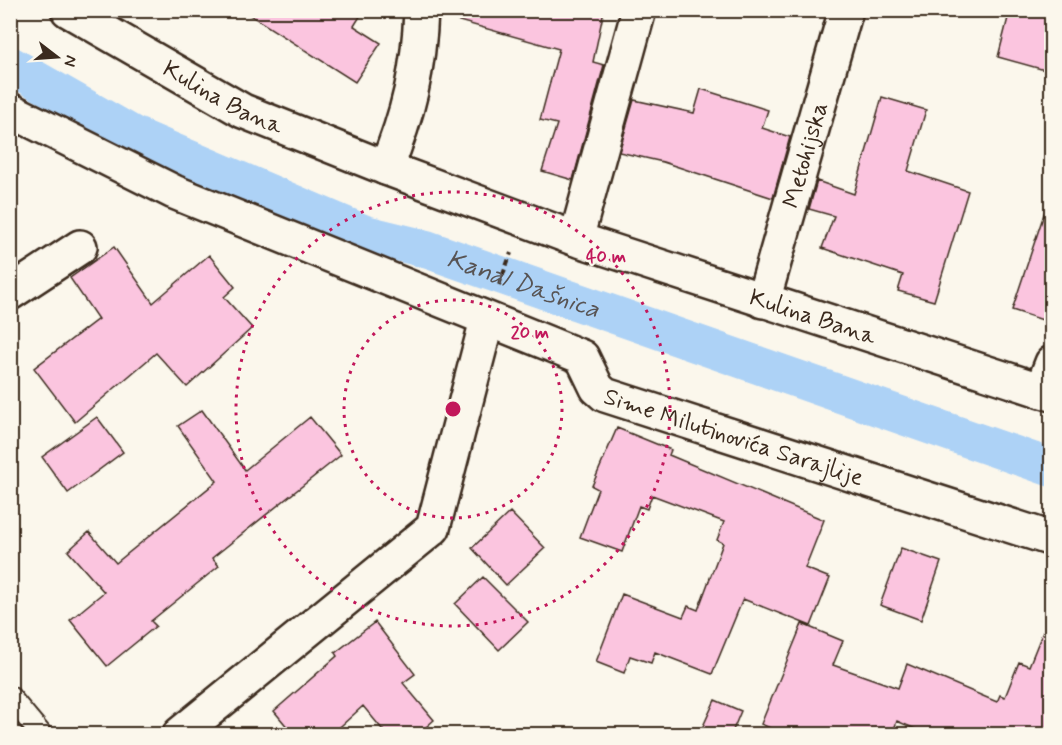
<svg xmlns="http://www.w3.org/2000/svg" width="1062" height="745" font-family="Mynerve,sans-serif">
	<style>
		.lines { fill: none; stroke-linecap: round; stroke-linejoin: round }
		.canal { stroke: #add2f6; stroke-width: 38 }
		.building { fill: #fbc5df; stroke: #3b2a1e; stroke-width: 1.5 }
		.lane-casing { stroke: #3b2a1e; stroke-width: 24 }
		.street-casing { stroke: #3b2a1e; stroke-width: 38 }
		.path { stroke: #3b2a1e; stroke-width: 4; stroke-dasharray: 6 4.5; stroke-linecap: butt }
		.lane { stroke: #fbf7ec; stroke-width: 20 }
		.street { stroke: #fbf7ec; stroke-width: 33 }
		.ring { fill: none; stroke: #c2185b; stroke-width: 3; stroke-dasharray: 3 6 }
		.labels { text-anchor: middle; stroke-width: 4.5; stroke-linejoin: round; paint-order: stroke }
		.street-label { font-size: 24px; fill: #3b2a1e; stroke: #fbf7ec }
		.water-label { font-size: 26px; font-style: italic; fill: #585454; stroke: #fbf7ec }
		.centre { fill: #c2185b; stroke: #fbf7ec; stroke-width: 3 }
		.ring-label { font-size: 18px; text-anchor: middle; font-weight: bold; fill: #c2185b; stroke: #fbf7ec; stroke-width: 4.5; stroke-linejoin: round; paint-order: stroke }
	</style>
	<rect width="100%" height="100%" fill="#fbf7ec"/>
	<filter id="ink" filterUnits="userSpaceOnUse"><feTurbulence type="fractalNoise" baseFrequency=".0167" numOctaves="2"/><feDisplacementMap in="SourceGraphic" scale="12" xChannelSelector="R" yChannelSelector="G"/><feConvolveMatrix kernelMatrix="1 2 1 2 8 2 1 2 1" color-interpolation-filters="sRGB"/></filter>
	<g filter="url(#ink)">
		<g class="lines">
			<path class="canal" id="s1" d="M10,65L133,135L365,234L426,249L1052,468"/>
		</g>
		<path class="building" d="M242,10H364L354,26L381,43L355,82Z
			M453,10H604L593,62L604,65L573,180L542,171L557,124L540,120L559,49L452,19Z
			M1010,10H1052V72L998,57Z
			M701,89L768,110L762,128L790,137L773,198L663,162L619,152L634,100L694,113Z
			M882,97L926,110L908,171L968,191L934,301L898,291L903,275L822,248L834,216L809,209L817,181L854,194Z
			M1046,208H1052V323L1012,310Z
			M114,247L153,303L209,255L235,287L224,297L252,328L187,387L156,353L75,422L34,368L98,319L70,278Z
			M202,410L245,470L310,417L341,455L212,558L219,566L151,621L156,626L107,666L70,620L104,592L68,551L89,532L116,563L217,481L178,426Z
			M97,417L123,452L68,493L42,457Z
			M617,428L671,450L669,455L824,520L805,568L830,578L811,626L743,599L712,674L655,652L651,663L630,656L624,673L596,662L622,594L683,617L688,606L698,610L723,543L717,540L724,522L652,495L647,509L639,506L622,552L580,537L598,489L592,486Z
			M510,512L545,548L506,585L472,548Z
			M901,548L941,562L921,620L880,605Z
			M483,577L528,622L499,650L455,604Z
			M1050,614L1052,735H929L897,721L892,735H786L761,724L802,624L843,641L833,665L898,688L907,664L997,702L1000,695L1005,697L1019,662L1029,666Z
			M375,622L415,674L403,683L434,720L417,735H387L363,706L331,735H294L274,711L337,656L335,653Z
			M715,700L741,711L731,735H699Z"/>
		<g class="lines">
			<g class="lane-casing">
				<path id="lane" d="M10,697L41,734"/>
			</g>
			<g class="street-casing">
				<g id="street">
					<path id="s2" d="M68,10L243,111L386,168L576,239L1052,394"/>
					<path id="s3" d="M10,110L174,192L582,357L597,388L605,395L1052,539"/>
					<path d="M386,168C408,115 419,69 421,10"/>
					<path d="M576,239L639,10"/>
					<path d="M10,293L80,247"/>
					<path id="s4" d="M763,301L846,10"/>
					<path d="M1041,391L1052,363"/>
					<path d="M180,734L433,528L487,320"/>
				</g>
			</g>
			<path class="path" d="M499,285L511,253"/>
			<use href="#lane" class="lane"/>
			<use href="#street" class="street"/>
		</g>
	</g>
	<g class="ring">
		<circle cx="453" cy="409" r="109"/>
		<circle cx="453" cy="409" r="217"/>
	</g>
	<g class="labels">
		<g class="street-label">
			<text dy="8" stroke="none"><textPath href="#s2" startOffset="178">Kulina Bana</textPath></text>
			<text dy="8" stroke="none"><textPath href="#s4" startOffset="152">Metohijska</textPath></text>
			<text dy="8" stroke="none"><textPath href="#s2" startOffset="808">Kulina Bana</textPath></text>
			<text dy="8" stroke="none"><textPath href="#s3" startOffset="804">Sime Milutinovića Sarajlije</textPath></text>
		</g>
		<g class="water-label">
			<text dy="9" stroke="none"><textPath href="#s1" startOffset="560">Kanal Dašnica</textPath></text>
		</g>
	</g>
	<circle cx="453" cy="409" r="9" class="centre"/>
	<g class="ring-label">
		<text x="606" y="262">40 m</text>
		<text x="530" y="338">20 m</text>
	</g>
	<rect width="1062" height="745" fill="none" stroke="#fbf7ec" stroke-width="36"/>
	<rect x="18" y="18" width="1026" height="709" fill="none" stroke="#3b2a1e" stroke-width="2" filter="url(#ink)"/>
	<g transform="translate(57 57) rotate(107)" stroke="#fbf7ec" stroke-width="4.5" paint-order="stroke">
	<path d="M0-4.5L10 22L0 15L-10 22Z" fill="#3b2a1e"/>
	<text y="-9" font-size="16" font-weight="bold" text-anchor="middle" fill="#3b2a1e">N</text>
	</g>
</svg>
